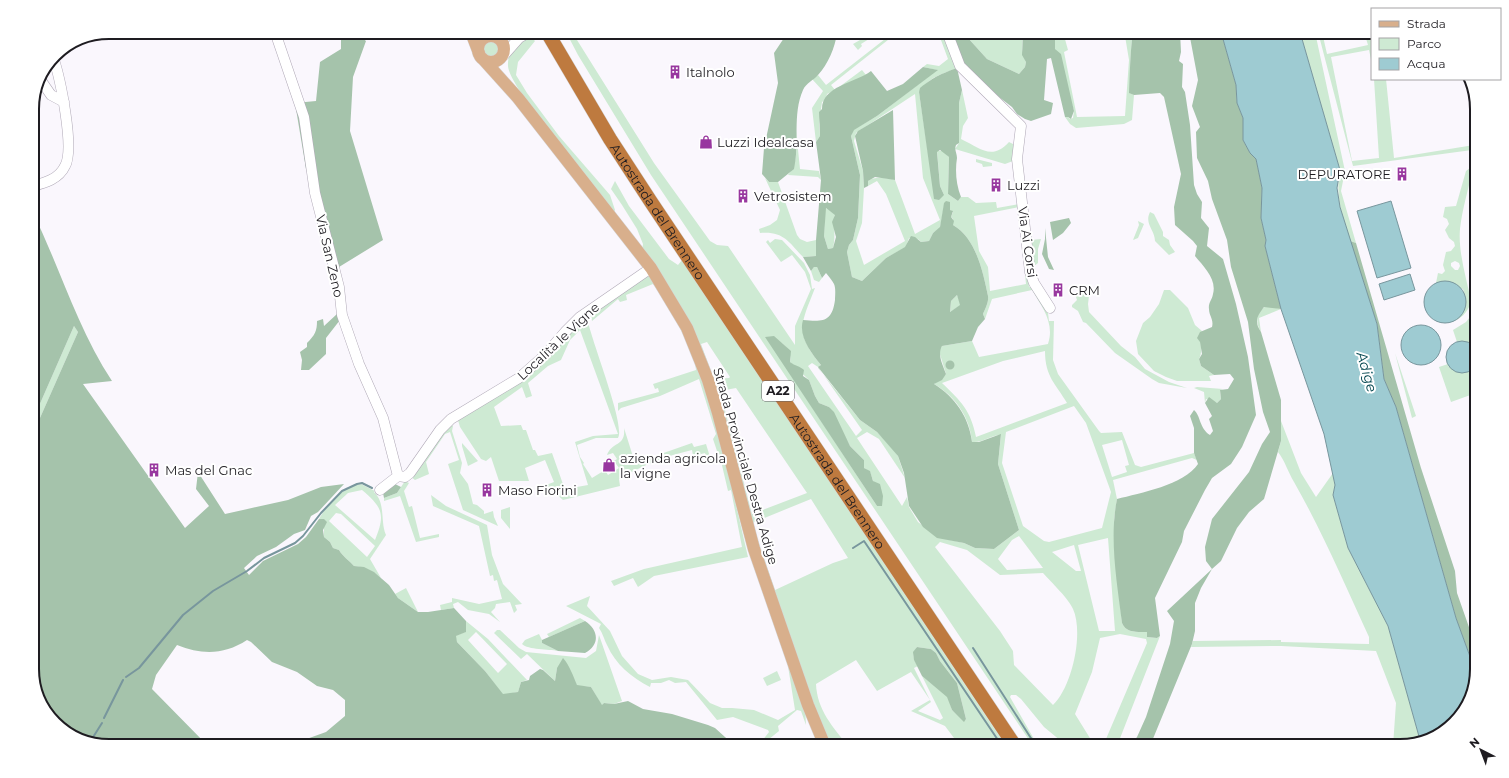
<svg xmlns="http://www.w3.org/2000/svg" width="1509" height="778" font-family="Montserrat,sans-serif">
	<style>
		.green { fill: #ceead3; fill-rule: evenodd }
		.forest { fill: #a5c3ab; fill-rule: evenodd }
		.water { fill: #9ecbd2; stroke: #78969d }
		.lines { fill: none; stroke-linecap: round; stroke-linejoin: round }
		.stream { stroke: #78969d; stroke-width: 2 }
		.minor-casing { stroke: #b0a9b7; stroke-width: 11 }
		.major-casing { stroke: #d6d6d7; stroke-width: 13 }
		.highway-casing { stroke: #d6d6d7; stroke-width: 15 }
		.minor { stroke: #fff; stroke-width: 10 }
		.major { stroke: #d8af8c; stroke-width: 12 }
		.highway { stroke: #be7a3f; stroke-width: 14 }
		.labels { text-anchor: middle; stroke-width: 4; stroke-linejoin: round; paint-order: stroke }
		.shield { fill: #fff; stroke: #626064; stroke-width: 1 }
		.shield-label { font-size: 12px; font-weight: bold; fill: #1e1c21 }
		.poi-label { font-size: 13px; fill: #1e1c21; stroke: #fff; text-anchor: start }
		.street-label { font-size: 13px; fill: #1e1c21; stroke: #fff }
		.water-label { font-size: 14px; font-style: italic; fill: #00444d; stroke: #fff }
		.rim { fill: none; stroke: #1e1c21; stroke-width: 2 }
	</style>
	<rect width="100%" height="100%" fill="#faf7fd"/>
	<path class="green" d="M566,32H575L577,40L654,163L710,241L717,245L728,246L795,345V326L811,289L805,272L792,255L781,262L766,242L768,240L770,243L775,239L782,240L804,263L810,275L812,289L815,288C801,324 794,332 821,365L818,368L860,420L877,432L894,450L898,456L905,478L879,439L867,432L857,438L902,506L907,497L909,507L918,522L937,537L964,543L975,548L994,549L1019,530L998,464L1001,435C991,435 983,443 972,442C970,417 955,396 934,384L946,374L939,351L942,346L972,341L979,357L1048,344C1055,323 1042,307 1032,290L992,299L985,319L983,314C985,309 989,302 988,296C983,272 976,238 953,225V219L951,217L953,212L944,206L940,228L933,233L929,241L921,242L918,239L909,238L906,247L886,258L862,281L852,277L847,252L849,245L853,240L858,218L860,175L851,136L853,130L877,116L937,70L923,67L927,64L939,66L948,59L938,32H943L957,68C940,75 931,76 919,92L932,179L944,195L940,186L937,151H943L949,157L948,194L958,201L961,197H968L976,203L996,202L997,208L1019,204L1021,207L1029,287L1034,288L1048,313L1049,321H1054L1053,360L1058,374L1099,431L1101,433L1122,432L1135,465L1141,467L1194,453L1197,460L1192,458L1113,480L1117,499L1114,519V545L1122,623C1126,633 1137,632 1147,632V637L1157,638L1160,636L1117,746H1103L1147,643L1146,639L1120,634L1100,638L1092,672L1075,714L1093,743L1101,746H1067L1044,727L1021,699L1016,695H1011L1010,697L1038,746H1033L651,175L578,55ZM915,94L923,178L940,220L915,234L895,180C887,178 874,176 868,181V186L877,181L886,194L905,241L864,265L856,241L862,223L864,188L863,171L854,141L856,133ZM1019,207L1026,284L990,291L988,267L979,251L974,216ZM766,337C778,339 793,347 790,362L809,380L815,396L819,403L829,407L850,446L864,460V468L870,472L882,506H877ZM1045,351C1045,377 1056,384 1067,403L976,437C971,411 961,401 942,383L1003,361ZM812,363L818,367L862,430L856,436L808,366ZM1074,406L1086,423L1111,492L1102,528L1049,542L1044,541L1023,526L1002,463L1006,432ZM1122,440L1129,465L1125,466L1127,472L1112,477L1102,445ZM1019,536L1043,568L1007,570L998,559L1012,540ZM1108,538L1115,631H1099L1078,545ZM940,542L967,550L1000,575L1043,573C1051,582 1069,599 1073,609C1084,633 1072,687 1053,705L1014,665L1013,651L1000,631L935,547ZM1074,545L1081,571H1076L1052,552Z
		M874,32L877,34L861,44L862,46L858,50L853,44Z
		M894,32H898L831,85L835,90L862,70L866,75L827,94L826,99L822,102L819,124L820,136L816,142L812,108L823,91L812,79L818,75L826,85Z
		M965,32H1023L1022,50L1026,62L1025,67L1019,74L987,59L968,38Z
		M1055,32H1063L1068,50L1064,52L1077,117L1125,116L1129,60L1125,36L1118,32H1133C1130,52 1130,73 1130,93L1134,95L1132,120L1124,124L1076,128L1070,124L1065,117H1068L1070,119L1073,118L1074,111L1055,49Z
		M1300,32H1315L1345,171L1341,191L1356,243L1350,241C1342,213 1335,199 1340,170Z
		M1318,32H1322L1327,54L1368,45L1364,32H1372V64L1369,50L1331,57L1352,161L1379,158L1374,79H1386L1394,158L1474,145L1472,150L1353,166Z
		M531,37L535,41L518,62L516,75L527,93L559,136L610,195L615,210L613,214C595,190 509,88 508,66C507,51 519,42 531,37Z
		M483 50a8 8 0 1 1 16 0a8 8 0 1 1-16 0Z
		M962,90L968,118L963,126L961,139C980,148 992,161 1009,142L1015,145L1013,161L1005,164L955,149L959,143V103Z
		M796,130L800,169L819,171L821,180L818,177L788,175C799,163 796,146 796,130Z
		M976,159L992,163V166L983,167L982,164L976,162Z
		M1475,164L1477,165V170L1472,172C1468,191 1462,210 1460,229C1458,254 1467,279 1471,302C1467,314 1461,319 1449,323L1456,320L1466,302L1463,289L1436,283L1438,273L1442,274L1445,271L1443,265L1446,252L1451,251L1455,246L1454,242L1449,238L1445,230L1449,224L1447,219L1443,217L1445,207L1456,206L1466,171ZM1455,261L1459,263L1460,266L1458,270H1455L1451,266V263Z
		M765,178L769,182H778L797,235L800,239L807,242L816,240V256L803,257C788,241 783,231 760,233L759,229L770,225L777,220L780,210Z
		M615,181L629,206L669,259L678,265L682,260L1006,746H960L945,726L911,711L930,700L911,672L877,691L856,660L816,684C817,710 833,727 848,746H829L813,708L749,523L712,379L689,324L659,274L642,251L643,244L637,229L622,205L611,189ZM707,342L730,377L729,378L714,379L701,344ZM736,388L807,493L752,514L720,391ZM811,499L848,558L833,563L775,590L752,523ZM917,647L931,649L936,653L940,661L957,683L966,719L964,721L952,710L948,697L922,676L943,718L940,720L918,711L931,702L914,668L918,666C913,660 912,654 917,647Z
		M826,208L835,214C833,226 836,236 833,248L828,249L824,236L825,209Z
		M1150,212L1154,214L1163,232V236L1169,240L1170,245L1175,252L1169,255L1155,241C1155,230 1144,224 1150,212Z
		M1138,221L1144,224L1138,238L1133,240L1139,225Z
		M1041,239L1038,249V263L1034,266L1031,240Z
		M814,267H817L822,278L819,282L814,280L811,271Z
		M649,274L663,292L700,365L724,453L748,557L654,576L638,587L633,578L614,586L611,581L644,569L742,547L731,490L728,491L721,461L707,463L705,453L693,456L692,450C666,456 643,465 619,479L620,486L563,500L546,485L554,482L545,460L525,468L529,481H499L491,457L486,461L481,459L460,427L457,417L488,401L587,317C590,338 626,425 618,438H596L577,445L580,457L584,463L583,464L592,478L605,470L608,475L619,468L614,461L617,459L613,453L607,455C612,441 626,447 624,428L635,463L692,443L694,447L706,444L710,457L718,454L713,439L716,434L699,379L660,396L621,408L618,411V403L659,392L658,388L655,389L653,384L696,370C695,349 666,303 653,284L626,295L627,300L620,302L618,299L592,321L591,313ZM580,330L618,434L593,436L575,442L588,485L566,489L564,487L552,453L538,456L535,450H533L526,430H523L521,425L501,426L494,407L522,387L526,398L532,396L528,383L548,366L561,360L570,340Z
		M1164,290H1170L1188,308L1195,325L1202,331C1198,340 1204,350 1199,359L1201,366L1214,375L1209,376L1211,381H1177L1166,377L1154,371L1138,354L1136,341L1143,323L1150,317L1159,304Z
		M1081,291H1085L1089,296L1088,304L1089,312L1121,346L1135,357L1145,369L1169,382L1187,388L1159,383L1152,379L1115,353L1086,323L1083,322L1078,311L1072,307V305L1077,300L1075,294Z
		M957,295L961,305L950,312L951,301Z
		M1266,306L1281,309L1259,318L1261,332C1255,323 1256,312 1266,306Z
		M1474,312L1477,328V350L1474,346L1457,342L1453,330L1466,322Z
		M74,326L78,332L32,436V422Z
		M1395,353L1416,416L1412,418Z
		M1448,364L1449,367H1476L1477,364L1476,393L1451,402L1439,367Z
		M1197,387L1223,389L1220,390L1221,399L1217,403L1206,399L1205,403L1204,392L1194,388Z
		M1281,421L1301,473L1316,497L1333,473L1335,485L1333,495L1348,548L1388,626L1420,740L1400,746H1393L1396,703L1376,651L1281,646L1191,647L1193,641L1281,640V642L1369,644V637C1345,585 1322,531 1294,482C1288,472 1285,461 1278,452L1281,441Z
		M450,424L453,426L452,431L462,463L460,473L468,484L473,504L477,505L484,511V514L493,511L494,517L498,526L463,510L448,464L459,460L450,432L445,434L426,462L429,474L415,480L411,477Z
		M462,443L478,461L468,466L462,446Z
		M405,481L409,483L404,491L409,507L412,506L420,538L439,534V537L416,542L400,496L384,501V498L397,493Z
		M361,484L375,491L374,492C386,503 380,522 386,535L370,559L381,578C373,571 365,567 354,566C349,560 343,557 339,550L333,548L330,542L324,537V519H319C327,505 343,486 361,484ZM362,490C382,507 386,514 375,540L335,505L348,493ZM336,513L341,514L375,546L367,557L329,521Z
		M431,495L446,506L487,525L492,555L503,584L522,604L515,605L517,610L514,613L510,602L496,604L495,608L491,612L500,622L489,614L468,610L458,602L453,604L454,608L441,610L440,605L452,602V598L479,604L502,599L497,580L494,581L493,575L490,576L479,526L433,506Z
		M510,507V529L501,518V510Z
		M406,588L418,612L398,598L395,594Z
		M590,596L587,606L610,631L622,656L638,674L652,680L671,677L688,680L710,703L722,708H732L754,710L778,720L795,710L788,666L805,707L806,725L801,711L797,710L778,726L779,731L763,744L764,746H758L769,732L768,730L733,717L717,720L686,682L675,683L669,680L661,683H651L650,687C631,677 616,665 607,645C604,639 603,634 599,628L601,624L566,606Z
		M580,618L585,621L549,637L547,634Z
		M466,621L488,639L527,680L521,682L518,692L503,695L485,671L457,642L455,636L465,632ZM476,632L507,664L498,673L468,640Z
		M497,630H500L519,648L526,652L586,658L596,651L599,635L622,701L614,704L604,703L602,706L591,687L577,686L570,671L557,668L555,681L527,654L521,659L494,633Z
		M539,634L542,640V643L558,651C549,649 528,650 522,644L525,640Z
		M777,671L781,680L767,686L763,678Z"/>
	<path class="forest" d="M341,32H355L366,41L353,77L350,131L383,240L339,267L306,169L295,103L316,101L320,62L341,49Z
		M784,32H819L821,35L828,32L837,33C835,48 828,64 818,75C814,80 806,83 803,90C792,115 800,143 794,169L778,182H769L762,174L764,148L778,83L774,53L784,38Z
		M951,32H965L968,38L987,59L1019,74L1025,67L1026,62L1022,55L1023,32H1055V49L1061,54L1074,111L1071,119L1068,117H1065L1051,58L1047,59L1044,100L1053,103L1051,114L1031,121L1025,119L1017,114L1012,107L974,78L964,64Z
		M1133,32H1180L1181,52L1179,61L1183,64L1182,87L1185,92L1190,125L1194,185L1197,194L1202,202L1201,218L1209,228L1207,246L1223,259L1236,304L1248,357L1256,415L1242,447L1231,464L1212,478L1205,490L1184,531L1182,542L1155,598L1160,636L1157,638L1147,637V632C1137,632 1126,633 1122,623C1117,582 1109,539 1117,499C1140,493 1184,485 1198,464L1194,453V428L1190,416L1194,410C1201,416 1199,428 1210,435L1213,431L1209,419L1212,416L1205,403L1209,397L1217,403L1221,399L1220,390L1228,389L1234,379L1230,374L1214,375L1201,366L1199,359L1202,354L1200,342L1197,338L1200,332L1212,327C1214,319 1209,316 1209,309C1208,303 1212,300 1213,294C1217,279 1204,267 1195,256L1197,246L1193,241L1175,225L1174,207L1181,174L1164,97L1160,93L1134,95L1129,93C1130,73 1130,52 1133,32Z
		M1189,32H1221L1236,85L1237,103L1243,118V140L1250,153L1256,159L1262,188L1261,218L1266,240L1265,246L1281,309L1264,307C1257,316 1254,322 1261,332L1281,400V441L1264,499L1249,512L1237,528L1221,561L1212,569L1201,588L1195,603V631L1192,644L1150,746H1130L1137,737L1146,717L1170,644L1174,621L1167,611L1212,569L1206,561L1205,547L1212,519L1249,472L1262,444L1270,432L1263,412L1254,369L1248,322L1231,267L1227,240L1212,199L1208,181L1197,158L1196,132L1200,127L1192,106L1198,80Z
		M923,67L938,70L877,116L854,130L851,136L860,175L858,218L853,240L849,245L847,252L852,277L862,281L886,258L905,247L911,236L915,237L921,242L929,241L933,233L940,227L944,203L946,201L950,202V210L953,211L951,217L954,221L953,225C976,238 983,272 988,296C989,302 985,309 983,314L985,319L978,327L972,341L942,346C937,355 943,365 946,374L942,380L934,384C955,397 969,417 972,442H979L1001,434L998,464L1019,530L994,549L975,548L964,543L937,538L923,527L909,506L904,473L898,456L877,432L860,420L818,367L821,365C811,353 798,336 803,320C823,322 832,322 835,300C835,296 836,288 834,284C832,280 829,277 826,273L822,278L817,267H814L811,271L803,257L816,256V240L821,180L816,142L820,136L819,112L822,109C822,86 855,83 871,71L887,91L903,84ZM826,208L835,215L832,222L836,237L833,248L828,249L824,236ZM957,295L960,305L950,312L951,301Z
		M957,68L962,90L959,103V143L956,145C954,150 957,153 957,158C955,170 956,185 961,197L958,201L948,194L949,157L940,150L937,152L940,186L944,195L939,200L934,199L919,92L920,88C935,76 941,74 957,68Z
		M893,110L895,180L875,177L868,181V186L864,188L863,171L855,136L858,131Z
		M32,211C60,267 77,328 112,381L83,384L185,528L209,506L196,489L198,472L225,514L288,500L321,487L344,484L318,512L311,516L305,530L294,534L276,547L257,556L244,568L249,575L263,561L298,544L306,537L319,519H324L327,522L323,530L324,537L330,542L333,548L339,550C343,557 349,560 354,566L364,567L374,572L389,585L398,598L418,612H428L454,608L466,621V632L456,636L457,642L485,671L503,694L518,692L521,682L529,680L530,676L540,669L543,670L555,681L557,668L563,658C570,666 573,676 577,685L591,687L602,705L604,703L614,704L628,701L643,709L672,714L708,725L715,728L735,746H287L326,732L345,716V700L333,690L317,686L297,672L272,662L251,642L247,640C224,655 202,655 177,645L156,675L152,689L208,746H109L75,738L45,712L32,674V436L78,332L74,326L32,422Z
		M1069,218L1071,223L1063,233L1053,240L1050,222Z
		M1045,228L1048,257L1054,270L1049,269L1042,254L1045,239Z
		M1350,241L1356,243L1421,468L1455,571L1457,593L1477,650L1476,673L1456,618L1396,407L1384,379L1377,324Z
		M337,314L340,320L326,338V354L309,370H301L302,360L300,352L307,347V343C315,335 317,331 317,321L323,319L324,326Z
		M774,336L791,351L790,362C795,366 800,366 804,370L803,376L809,380L815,396L819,403L829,407L834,412L850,446L864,460V468L870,471L873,481L880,484L883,496L882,506H877L765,337Z
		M945.5 365a4.5 4.5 0 1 1 9 0a4.5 4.5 0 1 1-9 0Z
		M395,484L401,487L397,493L384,498L383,493Z
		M585,621C599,630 600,645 585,653L558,651L542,643V640Z
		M917,647L931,649L936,653L940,661L957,683L966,719L964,722L952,710L947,697L922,676L914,660L913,652Z"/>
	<path class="water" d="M1221,32H1300L1340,170L1337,188L1340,207L1377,324L1384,379L1396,407L1456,618L1476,673L1469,703L1443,733L1420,740L1388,626L1348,548L1333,495L1335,485L1324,434L1281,309L1265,246L1266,240L1261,218L1262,188L1256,159L1250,153L1243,140V118L1237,103L1236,85Z
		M1391,201L1411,268L1377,278L1357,211Z
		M1410,274L1415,290L1384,300L1379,284Z
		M1424 302a21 21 0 1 1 42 0a21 21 0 1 1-42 0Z
		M1401 345a20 20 0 1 1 40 0a20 20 0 1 1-40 0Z
		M1446 357a16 16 0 1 1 32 0a16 16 0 1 1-32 0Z"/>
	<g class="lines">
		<path class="stream" d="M853,548L864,541L1002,746
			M973,648L1036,746
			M126,677L139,668L183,615L213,591L247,571L264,558L295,543L303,536L321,513L342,491L357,484L362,483L372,488
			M104,718L123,680
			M1399,739L1401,746
			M90,742L102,723"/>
		<g class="minor-casing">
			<path id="minor" d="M275,32L304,117L315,193L339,287L342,315L359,364L383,418L398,476
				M947,32L960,66L1021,126L1017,159L1030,272L1034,283L1050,308
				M493,36L518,32
				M504,55L519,38L529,32
				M42,82L51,95L64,102
				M32,186C45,183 59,179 65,166C75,149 60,77 53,57
				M380,490L398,476L405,477L410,473L440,430L451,419L519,378L545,355L565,332L580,317L651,268"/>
		</g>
		<g class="major-casing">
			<path id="major" d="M471,32L479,53
				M478 49a13 13 0 1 1 26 0a13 13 0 1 1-26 0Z
				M482,58L518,98L651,268L687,328L708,380L718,413L754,549L808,705L825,746"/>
		</g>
		<g class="highway-casing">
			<g id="highway">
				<path id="s1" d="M547,32L610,139L651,202L1015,746"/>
			</g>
		</g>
		<use href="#minor" class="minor"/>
		<use href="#major" class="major"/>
		<use href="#highway" class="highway"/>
	</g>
	<defs>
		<g id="building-bare" transform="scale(1.08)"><path d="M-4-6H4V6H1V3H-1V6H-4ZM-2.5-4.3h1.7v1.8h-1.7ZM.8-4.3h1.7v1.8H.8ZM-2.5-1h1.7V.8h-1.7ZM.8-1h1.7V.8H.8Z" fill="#98379f" stroke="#fff" stroke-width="2.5" paint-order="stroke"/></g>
		<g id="shop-bare" transform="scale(1.08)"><path d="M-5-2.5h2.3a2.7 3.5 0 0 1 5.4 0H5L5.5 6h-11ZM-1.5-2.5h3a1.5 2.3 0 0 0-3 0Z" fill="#98379f" stroke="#fff" stroke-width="2.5" paint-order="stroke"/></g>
	</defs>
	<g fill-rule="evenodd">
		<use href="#building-bare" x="675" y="72"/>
		<use href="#shop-bare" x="706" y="142"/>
		<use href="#building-bare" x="1402" y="174"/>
		<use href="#building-bare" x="996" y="185"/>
		<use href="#building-bare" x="743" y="196"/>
		<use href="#building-bare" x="1058" y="290"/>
		<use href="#shop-bare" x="609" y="465"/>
		<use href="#building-bare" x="154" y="470"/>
		<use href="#building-bare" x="487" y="490"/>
	</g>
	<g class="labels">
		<rect class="shield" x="762" y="381" width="32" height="20" rx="3"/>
		<g class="shield-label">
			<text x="778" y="395">A22</text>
		</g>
		<g class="poi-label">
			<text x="686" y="77">Italnolo</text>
			<text x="717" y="147">Luzzi Idealcasa</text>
			<text x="1391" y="179" text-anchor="end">DEPURATORE</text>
			<text x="1007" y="190">Luzzi</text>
			<text x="754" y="201">Vetrosistem</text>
			<text x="1069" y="295">CRM</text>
			<text x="620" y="463">azienda agricola<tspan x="620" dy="15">la vigne</tspan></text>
			<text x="165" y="475">Mas del Gnac</text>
			<text x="498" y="495">Maso Fiorini</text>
		</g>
		<g class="street-label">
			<text dy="5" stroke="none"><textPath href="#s1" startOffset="211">Autostrada del Brennero</textPath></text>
			<text transform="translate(1028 242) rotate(82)" y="5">Via Ai Corsi</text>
			<text transform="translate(330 256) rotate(77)" y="5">Via San Zeno</text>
			<text transform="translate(558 341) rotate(-43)" y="5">Località le Vigne</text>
			<text transform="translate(746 466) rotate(74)" y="5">Strada Provinciale Destra Adige</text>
			<text dy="5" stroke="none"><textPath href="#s1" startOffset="535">Autostrada del Brennero</textPath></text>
		</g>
		<g class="water-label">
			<text transform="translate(1367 372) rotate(74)" y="5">Adige</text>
		</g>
	</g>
	<path d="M0 0H1509V778H0ZM109 39H1400A70 70 0 0 1 1470 109V669A70 70 0 0 1 1400 739H109A70 70 0 0 1 39 669V109A70 70 0 0 1 109 39Z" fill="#fff" fill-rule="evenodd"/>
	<path class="rim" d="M109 39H1400A70 70 0 0 1 1470 109V669A70 70 0 0 1 1400 739H109A70 70 0 0 1 39 669V109A70 70 0 0 1 109 39Z"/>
	<rect x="1371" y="8" width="130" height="72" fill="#ffffff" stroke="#a5a4a6"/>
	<rect x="1379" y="21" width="20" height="6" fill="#d8af8c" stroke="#a5a4a6"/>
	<text x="1407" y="28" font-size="12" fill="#1e1c21">Strada</text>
	<rect x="1379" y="38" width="20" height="12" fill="#ceead3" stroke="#a5a4a6"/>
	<text x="1407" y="48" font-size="12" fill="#1e1c21">Parco</text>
	<rect x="1379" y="58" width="20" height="12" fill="#9ecbd2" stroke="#a5a4a6"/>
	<text x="1407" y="68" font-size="12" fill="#1e1c21">Acqua</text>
	<g transform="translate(1481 750) rotate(318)" stroke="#ffffff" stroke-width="3" paint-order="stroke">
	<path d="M0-3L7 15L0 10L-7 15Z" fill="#1e1c21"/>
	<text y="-6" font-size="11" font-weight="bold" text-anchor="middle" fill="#1e1c21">N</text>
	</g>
</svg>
